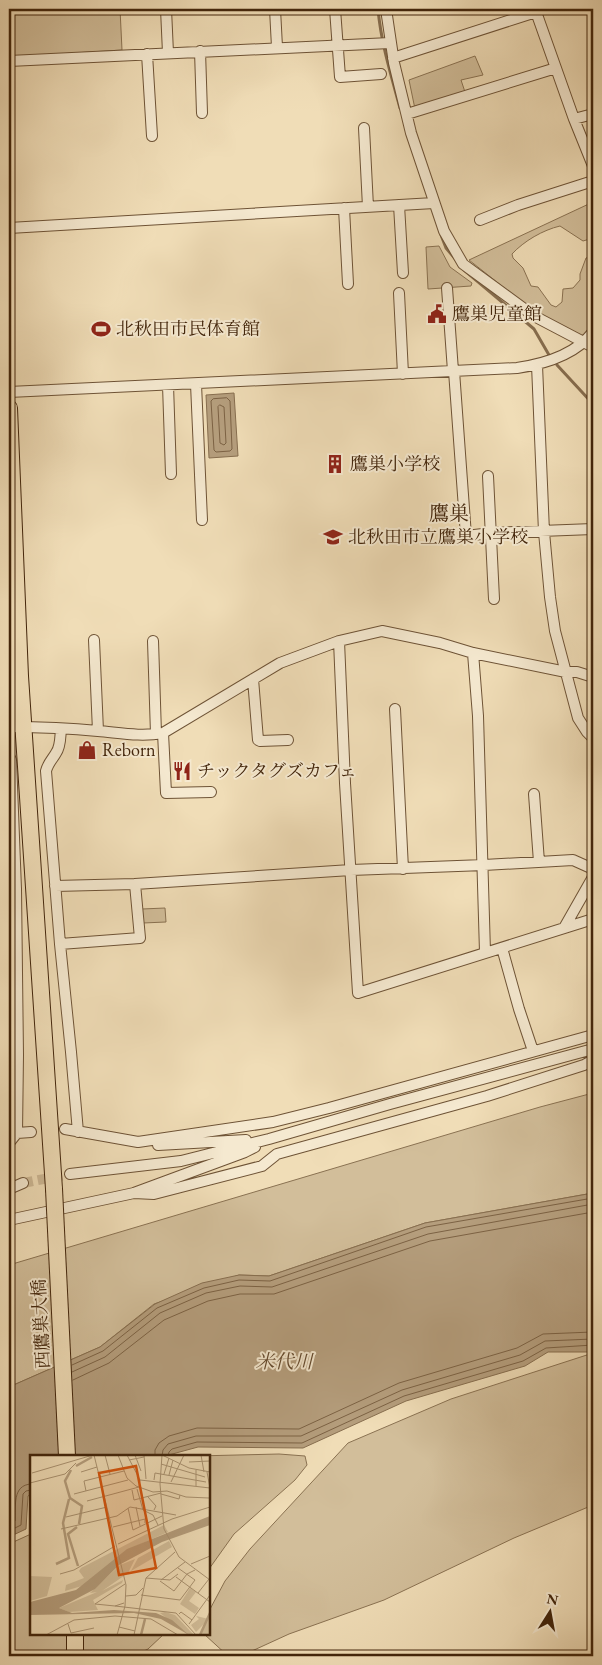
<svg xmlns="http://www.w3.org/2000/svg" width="602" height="1665" font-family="'EB Garamond','Noto Serif JP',serif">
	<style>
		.green { fill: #d2be9a; stroke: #8a7252 }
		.water { fill: #b59e7d; stroke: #876e4f }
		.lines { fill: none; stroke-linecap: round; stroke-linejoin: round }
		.shore { stroke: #7c6244; stroke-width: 1 }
		.stream { stroke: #876e4f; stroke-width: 3 }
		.street-tunnel { stroke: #cdb895; stroke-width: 10; stroke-dasharray: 10 5; stroke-linecap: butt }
		.street-casing { stroke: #6e5336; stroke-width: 12 }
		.primary-casing { stroke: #42250b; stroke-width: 18 }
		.street { stroke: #f5e9d0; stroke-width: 10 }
		.primary { stroke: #f0ddb7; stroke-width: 16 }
		.primary-bridge-casing { stroke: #42250b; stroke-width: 18; stroke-linecap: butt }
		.primary-bridge { stroke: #f0ddb7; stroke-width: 16 }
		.labels { text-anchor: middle; stroke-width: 4; stroke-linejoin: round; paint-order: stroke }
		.poi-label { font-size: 18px; fill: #42250b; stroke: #f5e9d0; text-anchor: start }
		.street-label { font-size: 18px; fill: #42250b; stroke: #f5e9d0 }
		.water-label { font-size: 19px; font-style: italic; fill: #64492d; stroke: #f5e9d0 }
		.quarter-label { font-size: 20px; fill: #42250b; stroke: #f5e9d0 }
		.inset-river { fill: none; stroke: #b59e7d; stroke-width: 2.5 }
		.inset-road { fill: none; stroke: #aa9372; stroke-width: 1 }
		.view { fill: #d7540c; fill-opacity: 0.15; stroke: #d7540c; stroke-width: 2.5 }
		.inset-edge { fill: none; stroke: #42250b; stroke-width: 2.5 }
	</style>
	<rect width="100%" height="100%" fill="#f0ddb7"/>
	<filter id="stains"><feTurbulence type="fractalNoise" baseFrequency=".004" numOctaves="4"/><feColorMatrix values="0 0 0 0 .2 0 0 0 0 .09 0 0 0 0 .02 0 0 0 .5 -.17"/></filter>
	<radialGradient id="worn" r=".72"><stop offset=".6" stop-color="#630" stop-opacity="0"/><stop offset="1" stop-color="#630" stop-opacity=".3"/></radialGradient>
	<path class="green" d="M9,9H120L122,50L9,57Z
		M475,56L483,75L461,80L466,95L415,109L409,80Z
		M593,202V238L583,241L560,226C543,230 524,241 512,254L513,258L523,268L531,286L538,287L551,305L556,307L562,302L563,289L573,288L580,280V274L586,258L593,256V325L582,336L536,313L469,260Z
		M439,246L450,267L472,283L471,286L428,289L426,247Z
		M165,908L166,922L143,923L142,909Z
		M593,1093V1193L425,1223L269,1276L239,1275L154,1304L100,1347L9,1387V1265L540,1107Z
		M593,1353V1505L514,1538L384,1600L289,1634L241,1656H228L204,1634H209V1611L225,1581L250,1549L348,1443L451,1399Z
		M279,1454L305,1456L307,1465L295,1480L234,1534L209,1569V1456H196Z
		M31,1534V1634H164L148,1649L134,1656H9V1544Z"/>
	<path class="water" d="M234,393L238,456L209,458L206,395Z
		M593,1193V1350L589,1352H548L525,1366L406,1401L303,1448L198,1447L165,1456H31V1494L28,1496L26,1529L9,1537V1387L100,1347L155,1304L202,1283L239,1275L269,1276L425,1223Z"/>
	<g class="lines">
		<path class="shore" d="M227,398L230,401L232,449L230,451L216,452L214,450L211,401L213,399Z
			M220,405L224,407L226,443L224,445L220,443L218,407Z
			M72,1365L103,1351L157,1308L204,1288L239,1280L270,1281L426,1227L593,1198
			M72,1372L105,1357L160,1313L206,1293L240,1286L272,1287L428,1234L593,1204
			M73,1380L109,1363L164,1320L208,1301L240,1294H274L430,1241L593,1212
			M155,1456V1450L159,1443L169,1436L197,1428L299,1429L399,1383L517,1348L543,1334L593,1332
			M162,1456L163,1450L168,1444L196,1436H301L402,1390L520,1355L545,1341L593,1339
			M168,1456L169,1452L172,1449L197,1442L302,1443L404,1396L523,1361L546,1348L593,1345
			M9,1524L15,1521C16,1506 12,1485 31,1484
			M9,1531L21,1525L23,1494L26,1491L31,1490"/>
		<path class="stream" d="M378,9C381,43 391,75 400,108
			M441,235L446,248L457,261
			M464,270L534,329L549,355
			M557,365L593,404"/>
		<path class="street-tunnel" d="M23,1183L70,1174"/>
		<g class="street-casing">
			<path id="street" d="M166,9L168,53
				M275,9L277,47
				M335,9L340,77L381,74
				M386,9L394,63L411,133L444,231L463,264L534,316L593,347
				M535,9L574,119L593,166
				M200,51L202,113
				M147,54L152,136
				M393,58L536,12
				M9,61L390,43
				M407,114L556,68
				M574,119L593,114
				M364,128L368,207
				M399,205L403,273
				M344,208L348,284
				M480,220L518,205L593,181
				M9,228L434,203
				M447,288L453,371
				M399,293L403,374
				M537,365L544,532L550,597L555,631L578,718L587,732L593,738
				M454,371L466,536L491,533L593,529
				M196,384L202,520
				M168,385L171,474
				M9,392L517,368C544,364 576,354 593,332
				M488,476L494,599
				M94,640L98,731
				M153,641L156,734
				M339,641L345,783L358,993L593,919
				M473,653L478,716L485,952
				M253,679L258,740L260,741L288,740
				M395,709L403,869
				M9,727C38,727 68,728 98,731C121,733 141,737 163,733L280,663L339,641L382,631L440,643L473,653L566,672H577L593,677
				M61,729C60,737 61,746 56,753C52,760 48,763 46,771L60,944L71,1052L78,1132
				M163,733L166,793L211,792
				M9,756L11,760L16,889L18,1055L17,1133L9,1143
				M534,794L539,862
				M55,886L135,884L351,870L484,865L573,860L593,869
				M564,928L593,877
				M60,944L140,938L135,884
				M502,948L519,1009L533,1051
				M65,1129L138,1142L273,1122L329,1108L593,1035
				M17,1133L31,1132
				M158,1145L246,1140
				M70,1174L181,1161L269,1139L390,1104L593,1049
				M9,1189L23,1183
				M134,1193L154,1194L262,1166L277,1154L487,1096L584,1065L593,1060
				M9,1220L134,1193L245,1152L255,1147"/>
		</g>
		<g class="primary-casing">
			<path id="primary" d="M9,408L20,676L54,1189
				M75,1634V1656"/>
		</g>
		<use href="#street" class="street"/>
		<use href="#primary" class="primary"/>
		<g class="primary-bridge-casing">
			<path id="primary-bridge" d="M54,1189L67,1456"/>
		</g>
		<use href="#primary-bridge" class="primary-bridge"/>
	</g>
	<defs>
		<g id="civic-bare" transform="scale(1.5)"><path d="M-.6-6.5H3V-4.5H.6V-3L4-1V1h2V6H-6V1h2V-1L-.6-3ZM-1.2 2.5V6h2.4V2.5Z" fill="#8f2418" stroke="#f5e9d0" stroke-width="2.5" paint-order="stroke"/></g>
		<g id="stadium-bare" transform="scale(1.5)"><path d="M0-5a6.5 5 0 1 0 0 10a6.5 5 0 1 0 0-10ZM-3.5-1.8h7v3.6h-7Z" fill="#8f2418" stroke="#f5e9d0" stroke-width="2.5" paint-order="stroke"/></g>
		<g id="building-bare" transform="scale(1.5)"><path d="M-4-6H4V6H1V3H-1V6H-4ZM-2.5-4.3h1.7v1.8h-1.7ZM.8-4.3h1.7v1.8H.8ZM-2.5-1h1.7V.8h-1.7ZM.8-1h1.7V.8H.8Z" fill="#8f2418" stroke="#f5e9d0" stroke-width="2.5" paint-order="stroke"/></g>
		<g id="school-bare" transform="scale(1.5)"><path d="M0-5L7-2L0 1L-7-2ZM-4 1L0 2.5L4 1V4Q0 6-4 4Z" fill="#8f2418" stroke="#f5e9d0" stroke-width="2.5" paint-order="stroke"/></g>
		<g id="shop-bare" transform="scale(1.5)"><path d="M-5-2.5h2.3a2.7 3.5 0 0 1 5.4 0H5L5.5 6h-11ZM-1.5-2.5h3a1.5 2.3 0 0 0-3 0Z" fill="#8f2418" stroke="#f5e9d0" stroke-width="2.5" paint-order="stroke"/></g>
		<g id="restaurant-bare" transform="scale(1.5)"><path d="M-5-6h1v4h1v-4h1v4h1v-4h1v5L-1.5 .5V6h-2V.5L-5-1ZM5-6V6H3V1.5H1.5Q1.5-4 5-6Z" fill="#8f2418" stroke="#f5e9d0" stroke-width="2.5" paint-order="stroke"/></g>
	</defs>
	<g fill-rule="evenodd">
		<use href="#civic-bare" x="437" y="314"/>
		<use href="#stadium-bare" x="101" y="329"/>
		<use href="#building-bare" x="335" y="464"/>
		<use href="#school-bare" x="333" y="537"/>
		<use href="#shop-bare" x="87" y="750"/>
		<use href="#restaurant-bare" x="182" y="771"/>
	</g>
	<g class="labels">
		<g class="poi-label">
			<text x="452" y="320">鷹巣児童館</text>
			<text x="116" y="335">北秋田市民体育館</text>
			<text x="350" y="470">鷹巣小学校</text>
			<text x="348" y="543">北秋田市立鷹巣小学校</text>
			<text x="102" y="756">Reborn</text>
			<text x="197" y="777">チックタグズカフェ</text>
		</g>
		<g class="street-label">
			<text transform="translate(41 1324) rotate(-93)" y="6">西鷹巣大橋</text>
		</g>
		<g class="water-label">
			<text x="284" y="1368">米代川</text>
		</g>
		<g class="quarter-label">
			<text x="449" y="520">鷹巣</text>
		</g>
	</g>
	<g transform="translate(30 1455)">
		<rect width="180" height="180" fill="#f0ddb7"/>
		<path d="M134,70L138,77L99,94L55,130L35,136L36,130L54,123L49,116L51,113ZM139,86L142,92L101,116L108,103ZM105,104L98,118L72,136L93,125L92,128L63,145L68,155L39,157L29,153L67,137L60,138L90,110ZM0,121L22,122L17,141L0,146ZM160,133L166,137L159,146L169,153L165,159L150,149ZM135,157L145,160L164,180H159L130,158ZM166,161L179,164L180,180H171L174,171V169L166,177L161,170L169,164Z" fill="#d2be9a"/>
		<path d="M180,61V70L132,87L89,110L65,134L29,153L42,158L84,155L126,158L142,165L159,180L131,164L104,158L0,160V147L46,135L97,94Z" fill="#b59e7d"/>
		<path class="inset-river" d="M46,11L62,2M41,15L35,26L40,43L52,51L49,69M47,72L38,79L48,111M26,109L39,103L33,68L39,44M111,180L115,164M170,180L180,158"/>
		<path class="inset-road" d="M64,0L96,130L95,151L87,180M75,0L80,19M88,0L97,23L106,31L123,37L137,36L156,42L179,43M105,0L111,16M114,0L116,24M132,0L130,29L134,74L149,102L180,125M132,0L159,13L180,17M171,0L174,17M99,5L114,2M159,7L180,6M131,9L175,22M51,17L67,12M177,17L180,33M2,18L63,0M134,19L139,3M139,20L143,5M110,25L180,33M124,25L125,18L176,27M141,27L154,0M0,28L35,19L46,8M166,31V15M107,34L113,55L123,60L128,70M102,35L104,45L131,38M56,36L54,26L94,16M44,39L98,25M131,39L149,44L150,40M118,42L126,51L124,55M57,46L109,32L110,25L97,0M106,52L110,71M98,53L103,75L132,61M36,62L77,52M83,72L115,64V68M31,74L87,61L100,52L146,60M88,89L142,64L180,52M161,109L180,101M30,119L44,115L85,91M146,122L180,147M116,123L140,125L148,119M131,125L155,107M130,126L144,136L157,119L165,115M168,138L179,124M111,140L150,145L165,125L148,113M96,141L106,140L113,133M94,148L85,151L65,149L95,129M85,151L146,158L166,180M149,159L151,157L162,165M38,169L41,178L64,173M159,169L180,140M89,172L105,176M16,180L44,165L85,161L121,164L148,180M104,180L116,123L145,97"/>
		<path class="view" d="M106,11L126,113L89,120L69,18Z"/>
		<rect width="180" height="180" class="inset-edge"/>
	</g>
	<rect width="602" height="1665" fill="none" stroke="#f0ddb7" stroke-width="30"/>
	<rect x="10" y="10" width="582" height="1645" fill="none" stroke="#42250b" stroke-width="2.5"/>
	<rect x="15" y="15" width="572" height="1635" fill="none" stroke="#42250b"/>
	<g transform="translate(550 1612) rotate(11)" stroke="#f5e9d0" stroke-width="4" paint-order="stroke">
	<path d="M0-4L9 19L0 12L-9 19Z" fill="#42250b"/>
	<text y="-8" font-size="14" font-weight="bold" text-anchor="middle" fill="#42250b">N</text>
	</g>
	<rect width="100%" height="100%" filter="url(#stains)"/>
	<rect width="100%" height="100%" fill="url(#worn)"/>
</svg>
